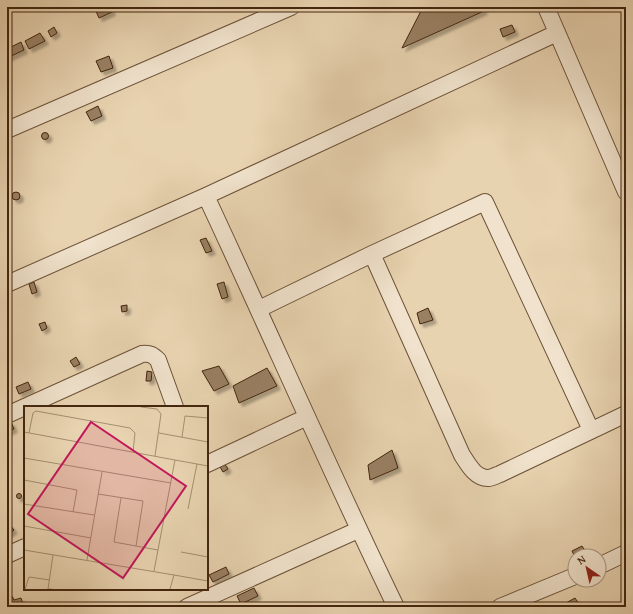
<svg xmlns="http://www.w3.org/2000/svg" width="633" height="614" font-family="'Gentium Book Plus',serif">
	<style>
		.building { fill: #998063; stroke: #43260f; filter: url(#shadow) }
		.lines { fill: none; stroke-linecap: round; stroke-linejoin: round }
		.street-casing { stroke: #6c5137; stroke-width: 18 }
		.street { stroke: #f0e2cc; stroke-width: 16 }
		.inset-road { fill: none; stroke: #a68e70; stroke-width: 1 }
		.view { fill: #c2185b; fill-opacity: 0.15; stroke: #c2185b; stroke-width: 2 }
		.inset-edge { fill: none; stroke: #43260f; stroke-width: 2 }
	</style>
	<defs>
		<filter id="shadow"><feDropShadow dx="3.5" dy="3.5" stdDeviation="1" flood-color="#0004"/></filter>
	</defs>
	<rect width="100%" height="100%" fill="#e8d3b0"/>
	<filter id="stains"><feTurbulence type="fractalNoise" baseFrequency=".005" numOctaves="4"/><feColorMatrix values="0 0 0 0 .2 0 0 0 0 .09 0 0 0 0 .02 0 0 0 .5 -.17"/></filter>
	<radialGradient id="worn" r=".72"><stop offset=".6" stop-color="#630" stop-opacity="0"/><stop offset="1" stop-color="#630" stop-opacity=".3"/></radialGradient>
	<path class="building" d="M101,7H110L112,12L99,18L95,9Z
		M423,7H482L484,11L402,48Z
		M512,25L515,32L503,37L500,29Z
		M54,27L57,33L51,37L48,31Z
		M40,33L45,41L29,49L25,41Z
		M21,42L24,50L7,58V49Z
		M109,56L113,68L101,72L96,61Z
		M98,106L102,116L91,121L86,112Z
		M41.5 136a3.5 3.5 0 1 1 7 0a3.5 3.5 0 1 1-7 0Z
		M12 196a4 4 0 1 1 8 0a4 4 0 1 1-8 0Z
		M206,238L212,251L206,253L200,240Z
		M34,282L37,292L32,294L29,284Z
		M224,282L228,297L222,299L217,284Z
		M127,305V311L122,312L121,306Z
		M428,308L433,320L420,324L417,313Z
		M45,322L47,328L42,331L39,324Z
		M76,357L80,364L74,367L70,361Z
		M219,366L229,384L214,391L202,371Z
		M267,368L277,386L239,403L233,386Z
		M147,371L152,372L151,381H146Z
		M28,382L31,389L19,394L16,387Z
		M11,422L14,429L7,432V424Z
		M392,450L398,468L370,480L368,465Z
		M224,463L228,469L223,472L219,465Z
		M16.5 496a2.5 2.5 0 1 1 5 0a2.5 2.5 0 1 1-5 0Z
		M10,525L14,530L7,535V527Z
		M582,546L586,552L578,556H575V557L572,551Z
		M226,567L229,574L213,582L209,575Z
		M254,588L258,596L241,604L237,596Z
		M12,596L14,600L21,598L24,607H7V598Z
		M575,598L579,604L573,607H565L564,604Z
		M49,602L52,607H38Z"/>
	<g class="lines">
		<g class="street-casing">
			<path id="street" d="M546,7L626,192
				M7,130L291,7
				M206,196C270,333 330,471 396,607
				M372,254L462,455C468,464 475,478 488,478C492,478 497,475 500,474L626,414
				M7,284L206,196L557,33
				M259,309L372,254L485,202L591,430
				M7,415L142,354C150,353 153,355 158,360L175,407
				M207,464L307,417
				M7,555L25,547
				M599,566L626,553
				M187,607L358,530
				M500,607L575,576"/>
		</g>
		<use href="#street" class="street"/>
	</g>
	<g transform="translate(24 406)">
		<rect width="184" height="184" fill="#e8d3b0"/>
		<path class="inset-road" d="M117,1L133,3L137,8L131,50M0,26L151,54L130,165M5,27L9,7L12,5L106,22L111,27L109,46M135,27L184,36M158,31L161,10L184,12M0,52L147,77M151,54L184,60M0,74L53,84L49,106M74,88L119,95L112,140M97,92L90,136L134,144M0,98L70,109M164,103L173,58M0,120L67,132M0,144L150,169L146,183M157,146L184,151M63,154L78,66M150,169L184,175M1,183L5,171L26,174M28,183H24L29,149"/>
		<path class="view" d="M67,16L162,80L99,172L4,108Z"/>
		<rect width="184" height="184" class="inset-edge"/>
	</g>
	<rect width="633" height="614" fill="none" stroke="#e8d3b0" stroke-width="24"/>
	<rect x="8" y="8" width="617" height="598" fill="none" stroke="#43260f" stroke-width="2"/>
	<rect x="12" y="12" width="609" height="590" fill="none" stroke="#43260f"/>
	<g transform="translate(587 568) rotate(326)"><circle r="19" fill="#f0e2cc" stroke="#ab9780"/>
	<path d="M0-3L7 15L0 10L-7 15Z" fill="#8f2418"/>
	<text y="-6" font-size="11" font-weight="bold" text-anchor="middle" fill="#43260f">N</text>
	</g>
	<rect width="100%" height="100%" filter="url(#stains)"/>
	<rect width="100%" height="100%" fill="url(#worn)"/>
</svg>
